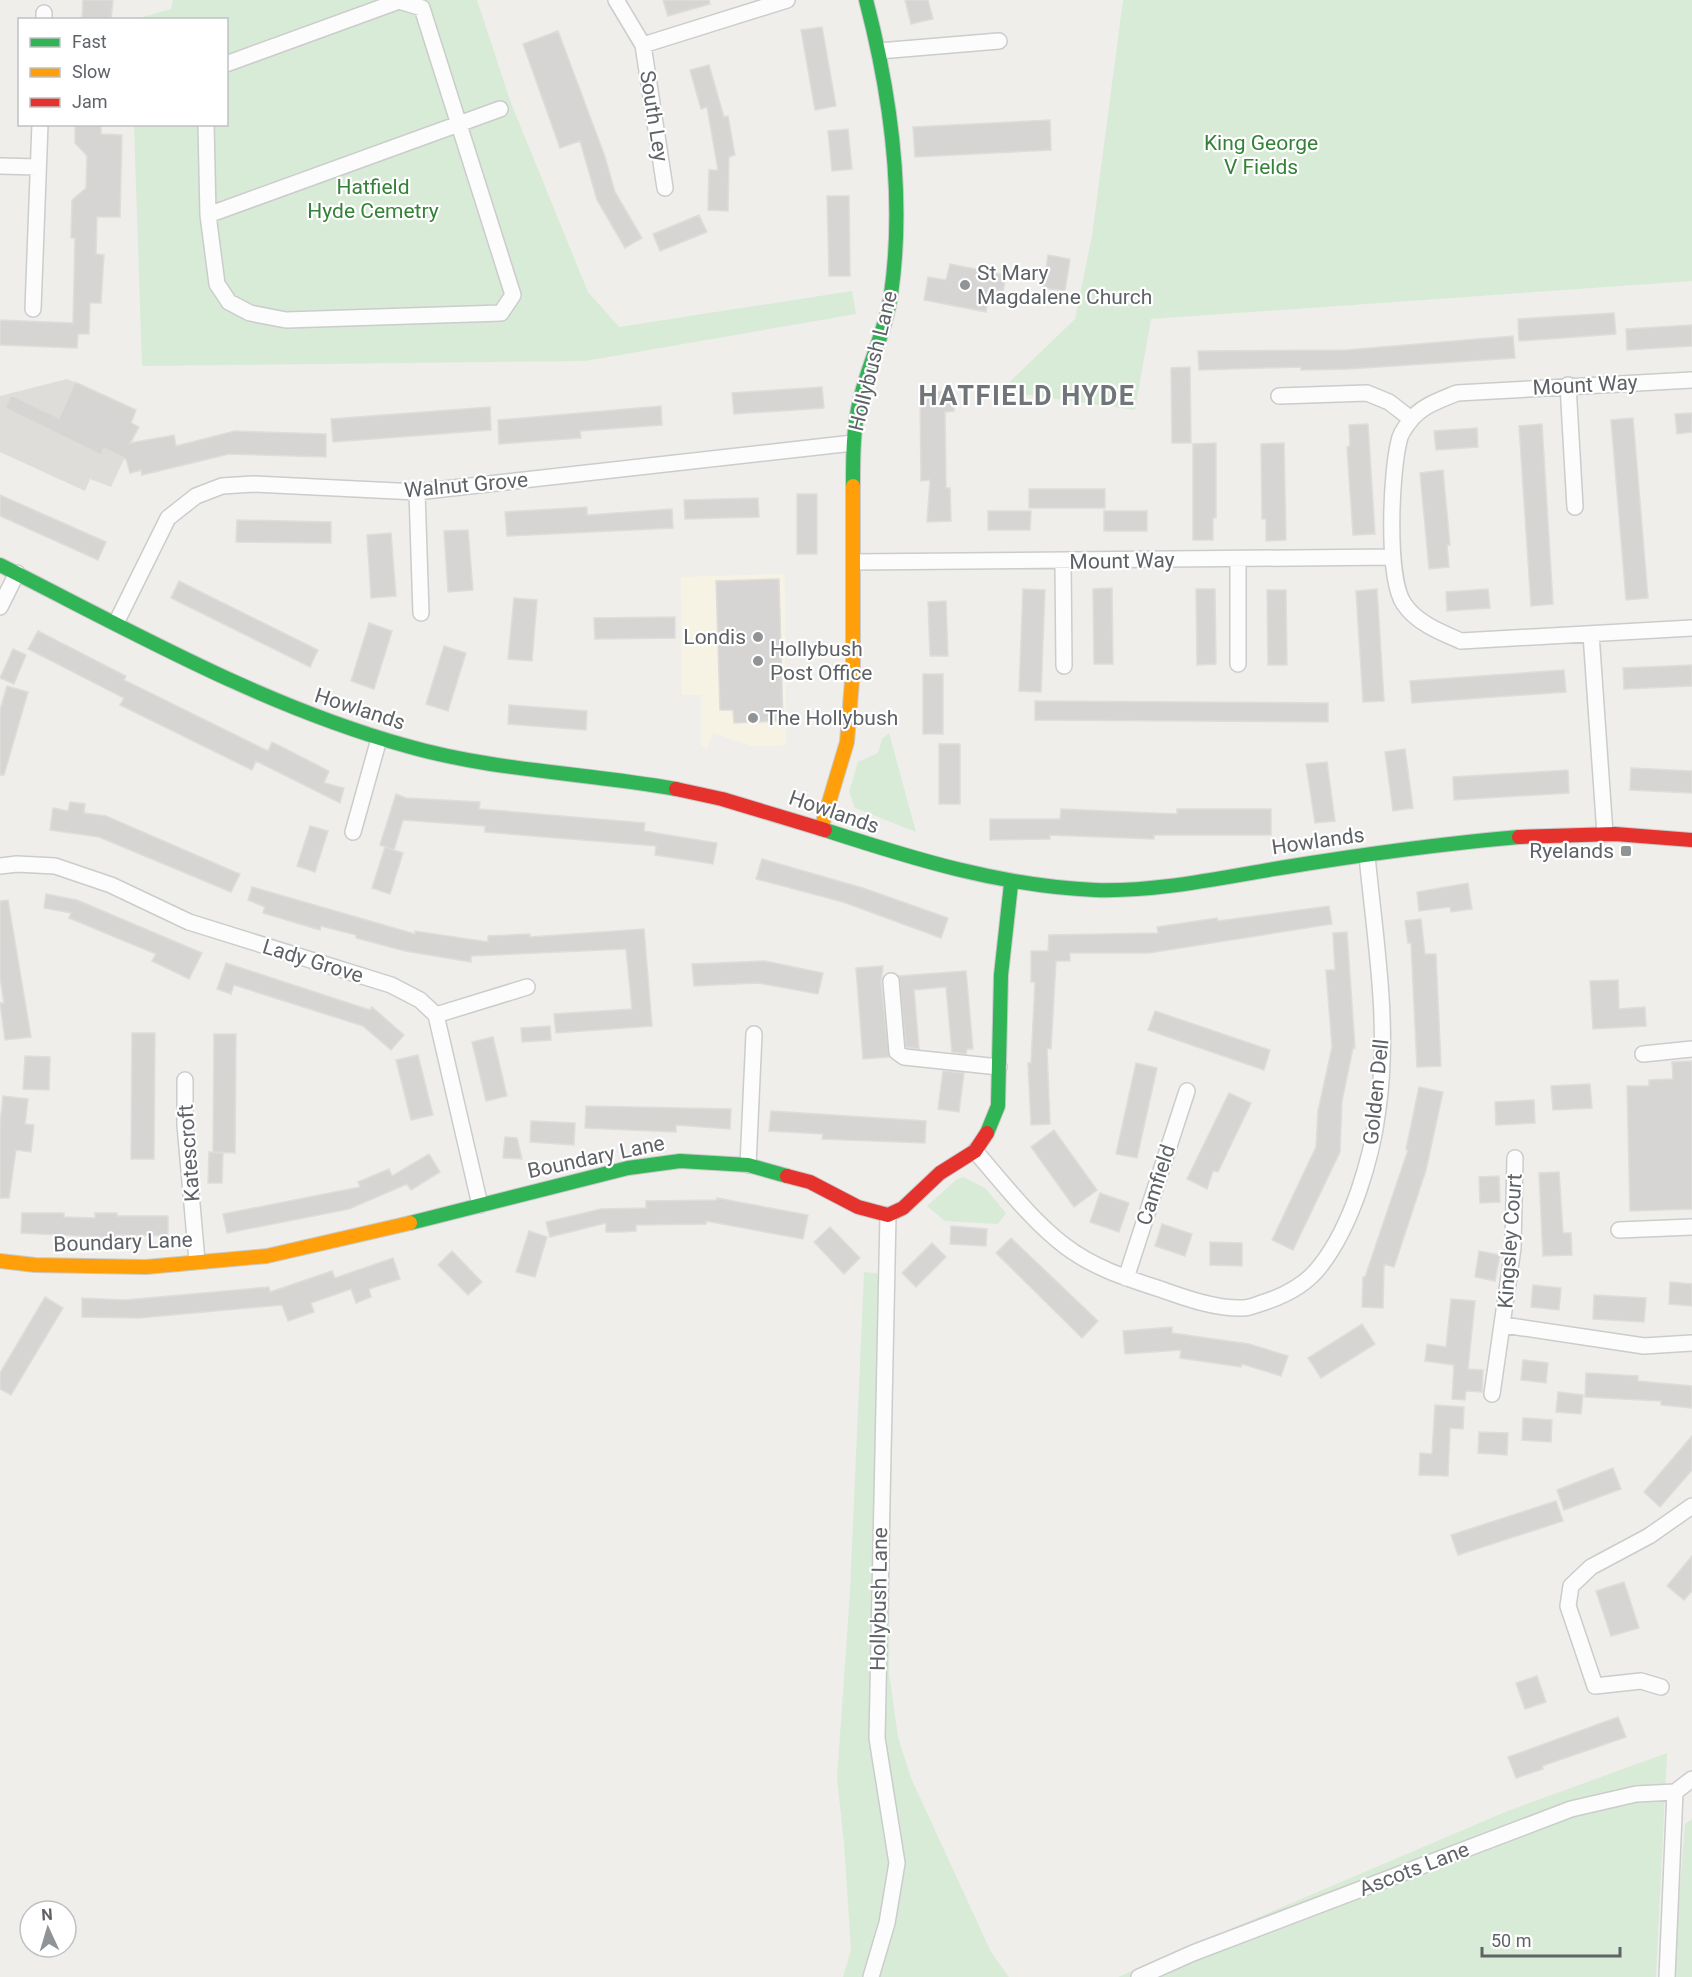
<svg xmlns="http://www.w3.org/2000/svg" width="1692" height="1977" font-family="Roboto,sans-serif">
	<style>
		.commercial { fill: #f7f3e4 }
		.industrial { fill: #dfddda }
		.green { fill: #d8ebd6 }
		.building { fill: #d6d5d3; stroke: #deddd9; stroke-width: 1.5 }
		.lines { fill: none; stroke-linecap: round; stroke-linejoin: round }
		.street-casing { stroke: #cbcccc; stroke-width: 18 }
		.fast-casing { stroke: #cacacb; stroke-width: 16 }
		.slow-casing { stroke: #cacacb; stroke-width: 16 }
		.jam-casing { stroke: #cacacb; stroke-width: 16 }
		.street { stroke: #fdfcfc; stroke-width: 15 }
		.fast { stroke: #30b455; stroke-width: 14 }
		.slow { stroke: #ff9f0a; stroke-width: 14 }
		.jam { stroke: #e5322d; stroke-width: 14 }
		.poi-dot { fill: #919496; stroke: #fff; stroke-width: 2 }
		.labels { text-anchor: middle; stroke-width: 4.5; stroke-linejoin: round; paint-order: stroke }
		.street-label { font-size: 21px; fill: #5f6368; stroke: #fff }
		.park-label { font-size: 21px; fill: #348238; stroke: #fff }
		.poi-label { font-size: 21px; fill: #5f6368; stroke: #fff; text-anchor: start }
		.district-label { font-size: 27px; font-weight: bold; letter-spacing: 1.5px; fill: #70757a; stroke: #fff }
	</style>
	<rect width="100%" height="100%" fill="#efeeea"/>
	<path class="commercial" d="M785,574L786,745L751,746L713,733L707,749L701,745V695H682L681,577Z"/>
	<path class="industrial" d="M67,379L136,410L131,422L139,427L111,487L90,479L85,491L0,452V396Z"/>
	<path class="green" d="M173,0H477L511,103L588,292L619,327L852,291L856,314L585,361L142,366L134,125L226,124V20L136,19L171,9Z
		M1123,0H1692V281L1151,319L1135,410L1000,391L1075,319L1092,236Z
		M889,733L916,832L855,808L849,792L858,762L878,753L882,739Z
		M963,1177L985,1188L1006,1213L998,1224L945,1221L927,1206L956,1180Z
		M864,1272L893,1275L889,1673L898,1737L911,1778L991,1952L1009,1977H843L851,1950L844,1843L837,1778L850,1592Z
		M1667,1753L1656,1977H1118L1510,1810Z
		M1692,1819V1977H1673L1685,1824Z"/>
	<path class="building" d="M83,0H113L111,20H82Z
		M663,0H709L710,4L668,16Z
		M905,0H928L933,19L911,24Z
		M822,27L836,106L815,110L801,30Z
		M558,31L604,154L615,192L642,238L625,248L597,200L580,141L560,148L523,44Z
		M709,65L724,117L728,116L735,155L729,157L728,211L708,210L709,170H718L707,107L701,109L690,70Z
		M1050,120L1051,150L915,157L913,127Z
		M75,124H101V134L122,135L120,217H97L96,254L104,255L101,303H90L89,334H78L77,348L0,345V320L73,323L75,238H71L72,200L86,188L87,156L75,143Z
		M848,129L852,169L832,171L828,131Z
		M827,196H849L850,276H829Z
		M699,215L707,232L660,251L653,234Z
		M1048,255L1070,259L1065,291L1043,288Z
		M950,264L1006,275L1003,292L990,289L986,312L924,300L928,277L946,280Z
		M1614,313L1616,334L1519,341L1518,319Z
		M1692,325V346L1627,350L1626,329Z
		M1513,336L1515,358L1348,369L1301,370V367L1199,370L1198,351L1346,350Z
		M1190,367L1191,443H1172L1171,368Z
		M75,382L136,410L131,423L139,427L130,443L174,435L176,446L235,431L326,434V457L229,454L142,475L141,470L130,473L126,459L104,448L101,455L5,408L11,395L59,418Z
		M822,387L824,408L734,414L732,393Z
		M953,391L954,411L945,412L946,488H950L951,521L927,522L930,480L921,481L920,392Z
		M661,406L662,425L580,431L581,438L499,444L498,420Z
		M490,407L491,430L333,442L331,419Z
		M1692,413V432L1677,434L1675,414Z
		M1633,418L1648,598L1626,600L1611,420Z
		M1368,424L1375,534L1353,535L1347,447L1350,446L1349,425Z
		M1542,424L1553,604L1531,606L1519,426Z
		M1477,428L1478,447L1436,450L1434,431Z
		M1216,443V518H1213V540H1193V444Z
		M1284,443L1286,540L1266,541V519H1262L1261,444Z
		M1443,470L1450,545H1447L1449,567L1429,569L1420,473Z
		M1029,489H1105V508H1029Z
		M797,494H817V554H797Z
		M0,495L106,542L98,560L0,516Z
		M758,498L759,517L685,519L684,500Z
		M587,507V515L672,509L673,528L507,536L505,512Z
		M988,511H1031L1030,530H988Z
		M1104,511H1147V531H1104Z
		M237,520L331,522V543L236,542Z
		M468,530L473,590L448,592L444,531Z
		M391,533L396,596L371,598L367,535Z
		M779,579L783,721L734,723L733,710H720L716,581Z
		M179,581L318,650L310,667L171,598Z
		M1112,588L1113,664H1094L1093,589Z
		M1023,589L1045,590L1041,692L1019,691Z
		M1196,589H1215L1216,664L1197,665Z
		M1377,589L1384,701L1363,702L1356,591Z
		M1488,589L1490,608L1447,611L1446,592Z
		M1267,590H1286L1287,665H1268Z
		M514,598L537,600L532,661L508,659Z
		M946,601L948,656H930L928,602Z
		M675,617V638L595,639L594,618Z
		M369,623L392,631L374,689L351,681Z
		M38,631L126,676L124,680L268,751L272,742L329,771L324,783L344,788L340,803L256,761L252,770L120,705L124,698L28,649Z
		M444,646L466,653L448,711L426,704Z
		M13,649L26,655L14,684L0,678Z
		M1692,665V686L1624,689L1623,668Z
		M1564,670L1566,692L1412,703L1410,681Z
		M923,674H943V734H923Z
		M7,686L28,692L4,775H0V710Z
		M1035,701L1328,703V722L1035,720Z
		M509,705L587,711L586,730L508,724Z
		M939,744H960V804H939Z
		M1405,749L1413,808L1393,811L1385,752Z
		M1327,762L1335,821L1315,823L1306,764Z
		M1631,768L1692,771V793L1630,790Z
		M1568,770L1569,793L1454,800L1453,777Z
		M396,794L406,798L480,802L479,809L645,823L644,831L717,843L713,864L655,855L656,846L485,832V826L403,820L394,850L380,845Z
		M70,802L85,804L84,813L106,816L240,874L231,892L99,837L50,830L53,808L68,811Z
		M1061,809L1177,814V809H1271V835H1154V839L1050,835V839L990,840V819H1060Z
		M310,826L328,831L315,872L297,866Z
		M385,847L403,853L390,894L372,888Z
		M762,859L863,888L948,918L941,938L843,902L756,879Z
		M1468,883L1472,909L1451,912L1450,907L1419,911L1417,892Z
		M252,887L415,934V931L488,942V936L530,934V937L644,929L652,1026L556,1033L554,1014L632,1009L626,949L471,956V962L405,951L356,938V935L321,926L320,930L263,913L265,907L248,900Z
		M46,894L77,900L202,953L189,979L152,961L156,954L69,918L71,913L44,908Z
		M8,900L31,1037L5,1040L0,1003H4L0,978V901Z
		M1329,906L1332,924L1149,953H1070V961H1056L1051,1049L1047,1048L1050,1124L1031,1125L1028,1063H1031L1035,982H1031V951H1048L1049,935L1158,933L1157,927L1217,918L1218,921Z
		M1421,919L1425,954H1436L1441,1066L1417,1067L1411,943H1408L1405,921Z
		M1347,932L1355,1048H1353L1342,1101L1340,1152L1293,1250L1272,1240L1316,1147L1318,1111L1332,1047L1326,970H1335L1333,933Z
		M765,961L823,973L818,994L758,983L694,986L692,964Z
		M226,963L370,1010L372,1007L404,1035L391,1050L363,1026L234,985L231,994L217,989Z
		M883,966L881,982L889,1057L863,1059L856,968Z
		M966,971L973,1049H967L966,1054L952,1052L946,987L914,990L919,1049L906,1047L899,976Z
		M1618,980L1619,1009L1645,1007L1646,1026L1593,1029L1590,981Z
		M1155,1011L1270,1050L1264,1070L1148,1030Z
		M550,1026L551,1040L522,1042L521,1028Z
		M132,1033H155L154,1159H131Z
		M214,1034H236L235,1153L213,1152Z
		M493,1037L507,1096L486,1101L472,1042Z
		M418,1055L433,1115L411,1120L396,1060Z
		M25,1056L50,1057L49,1090L23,1089Z
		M1692,1061V1209L1630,1211L1627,1086H1649V1080L1673,1079L1672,1062Z
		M1136,1063L1157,1068L1137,1158L1116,1154Z
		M943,1071L964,1073L959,1112L938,1109Z
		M1590,1084L1592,1108L1553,1110L1551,1086Z
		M1419,1087L1443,1092L1426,1170L1394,1267L1384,1264L1383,1308L1362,1307L1363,1277H1365L1408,1150L1406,1149Z
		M1229,1093L1251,1103L1218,1172L1213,1171L1207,1189L1187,1179Z
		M3,1096L28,1099L25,1124L34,1125L31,1152L16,1150L9,1198H0V1125Z
		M1534,1100L1535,1123L1496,1125L1495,1102Z
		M586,1106L731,1109L730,1129L676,1125V1132L585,1128Z
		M771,1111L926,1121L925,1143L822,1139L823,1134L769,1131Z
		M531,1121L575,1123L574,1145L530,1142Z
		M1054,1130L1097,1190L1074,1207L1031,1147Z
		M505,1137L517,1138L522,1159L503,1158Z
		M209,1152L223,1153L222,1183H208Z
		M429,1154L440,1172L411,1190L407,1184L349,1209L227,1233L223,1214L360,1187L358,1182L389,1169L392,1176Z
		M1559,1172L1563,1233H1571L1572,1255L1543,1256L1539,1173Z
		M1499,1176L1500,1202L1480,1203L1479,1177Z
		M1100,1193L1129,1203L1119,1232L1090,1222Z
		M717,1198L808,1215L803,1239L706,1221V1224L636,1225V1231L621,1232H606V1223L550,1237L546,1222L601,1209L646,1208V1201L717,1200Z
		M22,1213H64V1217L95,1218V1213H117V1216H168V1236L116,1235V1238L21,1233Z
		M1162,1224L1192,1234L1185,1256L1155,1246Z
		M951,1226L987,1229L986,1246L950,1244Z
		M830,1227L860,1258L844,1274L814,1242Z
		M529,1231L547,1237L535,1277L516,1272Z
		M1011,1238L1098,1321L1082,1338L996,1253Z
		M1210,1242L1242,1243V1266L1210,1265Z
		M932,1243L946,1257L916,1287L902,1273Z
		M452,1251L482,1282L468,1295L438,1265Z
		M1479,1251L1500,1255L1495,1281L1475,1277Z
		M393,1258L400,1279L369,1289L371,1297L356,1303L351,1289L311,1303L314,1312L288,1321L282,1305L139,1318L82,1317V1298L125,1300L269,1287L270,1292L332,1271L335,1278Z
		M1670,1282L1692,1284V1306L1669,1304Z
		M1533,1285L1561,1288L1559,1310L1531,1307Z
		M1594,1295L1646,1298L1644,1322L1593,1319Z
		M45,1297L63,1308L11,1395L0,1389V1373Z
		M1451,1299L1475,1301L1468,1369L1483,1370L1482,1392L1466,1391L1465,1400L1452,1399L1454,1365L1425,1361L1427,1344L1446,1347Z
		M1362,1324L1375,1344L1321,1378L1308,1358Z
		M1172,1327V1333L1249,1344L1288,1356L1281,1376L1242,1364L1241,1367L1180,1358L1181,1350L1125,1354L1123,1331Z
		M1523,1360L1548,1363L1546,1383L1521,1380Z
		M1586,1373L1638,1376V1381L1692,1386V1408L1661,1405V1401L1585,1397Z
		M1558,1392L1583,1395L1581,1414L1556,1412Z
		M1435,1405L1464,1407L1463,1429L1450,1428L1448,1476L1419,1475L1420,1453L1432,1454Z
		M1523,1418L1552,1420L1551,1442L1522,1440Z
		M1479,1432L1508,1433L1507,1455L1478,1453Z
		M1692,1436V1470L1660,1507L1644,1492Z
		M1613,1468L1621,1489L1564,1510L1557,1490Z
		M1556,1501L1563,1521L1458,1555L1451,1535Z
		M1692,1556V1591L1684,1600L1667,1586Z
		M1624,1582L1639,1628L1611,1636L1596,1591Z
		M1537,1676L1546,1702L1525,1709L1516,1683Z
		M1618,1717L1626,1737L1542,1766L1543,1769L1516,1778L1508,1757Z"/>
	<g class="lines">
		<g class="street-casing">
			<path id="street" d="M616,0L643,45L665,188
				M44,20V13
				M643,45L787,0
				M879,51L999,41
				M206,124L208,215L217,284L229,302L250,313L286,320L501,313L513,295L422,8L399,1L226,64
				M0,166L38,167
				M208,215L500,109
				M33,309L40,124
				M1692,380L1457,393C1440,400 1421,406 1410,421C1406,426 1400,434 1399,441C1391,473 1386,577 1404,604C1417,623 1440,632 1461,641L1692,628
				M1568,385L1575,507
				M1279,396L1367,393L1389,402L1411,419
				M417,492L421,613
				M854,562L1391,557
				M1063,562L1064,666
				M0,607L17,573
				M116,623L168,518L196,496L222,486L253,484L417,492L853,443
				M1591,634L1605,834
				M1238,664V560
				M353,832L379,739
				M0,866L17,864L55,866L111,885L189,922L391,985L420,1000L436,1015L480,1205
				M891,981L897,1052L904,1057L999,1067
				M436,1015L527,987
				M1643,1054L1692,1049
				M185,1080V1125L197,1261
				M975,1151C1003,1183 1031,1220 1065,1246C1094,1268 1126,1278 1160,1289C1185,1298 1216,1309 1243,1308C1250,1308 1258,1304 1265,1302C1286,1295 1308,1283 1321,1265C1352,1225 1372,1158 1378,1109C1390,1025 1375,939 1367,856
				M748,1165L754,1034
				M1619,1230L1692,1227
				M1126,1278L1187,1091
				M1504,1325L1644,1346L1692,1343
				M1492,1394L1513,1248L1515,1158
				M1661,1687L1641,1681L1595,1686L1568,1606L1571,1586L1591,1567L1649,1536L1692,1506
				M871,1977L887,1923L897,1863L877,1738L888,1215
				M1139,1977L1193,1953L1571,1809L1636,1794L1675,1792L1692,1779
				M1667,1977L1675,1792"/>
		</g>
		<g class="fast-casing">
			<path id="fast" d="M853,486C853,457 853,428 860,400C868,365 886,330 891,294C905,196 891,96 866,0
				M0,565C133,632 263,706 407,746C494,771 587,773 676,789
				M825,830C914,859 1001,886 1095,890C1157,892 1219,878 1280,868C1359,855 1439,844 1519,837
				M987,1133L998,1106L1001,975L1011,884
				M410,1223L628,1168L680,1161L748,1165L787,1176"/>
		</g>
		<g class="slow-casing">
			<path id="slow" d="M821,829L847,742L853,669V486
				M0,1261L35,1265L146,1267L267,1256L410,1223"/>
		</g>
		<g class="jam-casing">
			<path id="jam" d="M676,789L722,799L825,830
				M1519,837L1615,834L1692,840
				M787,1176L810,1182L858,1207L888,1215L903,1208L940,1173L975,1151L987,1133"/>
		</g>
		<use href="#street" class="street"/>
		<use href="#fast" class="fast"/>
		<use href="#slow" class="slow"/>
		<use href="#jam" class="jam"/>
	</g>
	<g class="poi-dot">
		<circle cx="965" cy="285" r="6"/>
		<circle cx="758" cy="637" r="6"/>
		<circle cx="758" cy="661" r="6"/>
		<circle cx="753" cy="718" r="6"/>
		<rect x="1620" y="845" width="12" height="12" rx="3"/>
	</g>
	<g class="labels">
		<g class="street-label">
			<text transform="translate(654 116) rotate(81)" y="7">South Ley</text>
			<text transform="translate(873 361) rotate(-76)" y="7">Hollybush Lane</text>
			<text transform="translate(1585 385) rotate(-3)" y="7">Mount Way</text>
			<text transform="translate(466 485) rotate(-5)" y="7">Walnut Grove</text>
			<text transform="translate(1122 561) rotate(-1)" y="7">Mount Way</text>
			<text transform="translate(360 709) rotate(18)" y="7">Howlands</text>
			<text transform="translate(834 812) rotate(19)" y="7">Howlands</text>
			<text transform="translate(1318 841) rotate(-8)" y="7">Howlands</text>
			<text transform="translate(313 961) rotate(17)" y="7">Lady Grove</text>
			<text transform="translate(1376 1092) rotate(-84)" y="7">Golden Dell</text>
			<text transform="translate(189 1153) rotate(-94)" y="7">Katescroft</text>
			<text transform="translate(596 1157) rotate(-12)" y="7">Boundary Lane</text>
			<text transform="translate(1156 1185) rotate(-72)" y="7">Camfield</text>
			<text transform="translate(1510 1241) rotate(-86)" y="7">Kingsley Court</text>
			<text transform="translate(123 1242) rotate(-2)" y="7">Boundary Lane</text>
			<text transform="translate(879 1599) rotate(-89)" y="7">Hollybush Lane</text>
			<text transform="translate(1414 1869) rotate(-21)" y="7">Ascots Lane</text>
		</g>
		<g class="park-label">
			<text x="1261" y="150">King George<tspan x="1261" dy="24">V Fields</tspan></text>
			<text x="373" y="194">Hatfield<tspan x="373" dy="24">Hyde Cemetry</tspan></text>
		</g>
		<g class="poi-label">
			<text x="977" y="280">St Mary<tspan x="977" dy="24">Magdalene Church</tspan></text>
			<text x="746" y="644" text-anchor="end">Londis</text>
			<text x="770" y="656">Hollybush<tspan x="770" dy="24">Post Office</tspan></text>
			<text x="765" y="725">The Hollybush</text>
			<text x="1614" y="858" text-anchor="end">Ryelands</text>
		</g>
		<g class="district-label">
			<text x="1027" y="405">HATFIELD HYDE</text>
		</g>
	</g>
	<rect x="18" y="18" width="210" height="108" fill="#ffffff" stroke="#bfc1c3" stroke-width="1.5"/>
	<rect x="30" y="38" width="30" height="9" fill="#30b455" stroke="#bfc1c3" stroke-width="1.5"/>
	<text x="72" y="48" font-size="18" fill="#5f6368">Fast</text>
	<rect x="30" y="68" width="30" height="9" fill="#ff9f0a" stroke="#bfc1c3" stroke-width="1.5"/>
	<text x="72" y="78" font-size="18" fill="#5f6368">Slow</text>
	<rect x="30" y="98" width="30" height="9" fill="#e5322d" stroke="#bfc1c3" stroke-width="1.5"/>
	<text x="72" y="108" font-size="18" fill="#5f6368">Jam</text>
	<g transform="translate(48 1929) rotate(356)"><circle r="28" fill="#ffffff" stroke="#bfc1c3" stroke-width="1.5"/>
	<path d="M0-4.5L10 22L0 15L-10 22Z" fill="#919496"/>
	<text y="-9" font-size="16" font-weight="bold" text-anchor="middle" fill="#5f6368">N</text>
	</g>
	<path d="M1482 1947v9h138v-9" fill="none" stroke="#5f6368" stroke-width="3"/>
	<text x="1491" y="1947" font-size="18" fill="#5f6368" stroke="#ffffff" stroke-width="4.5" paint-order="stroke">50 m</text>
</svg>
